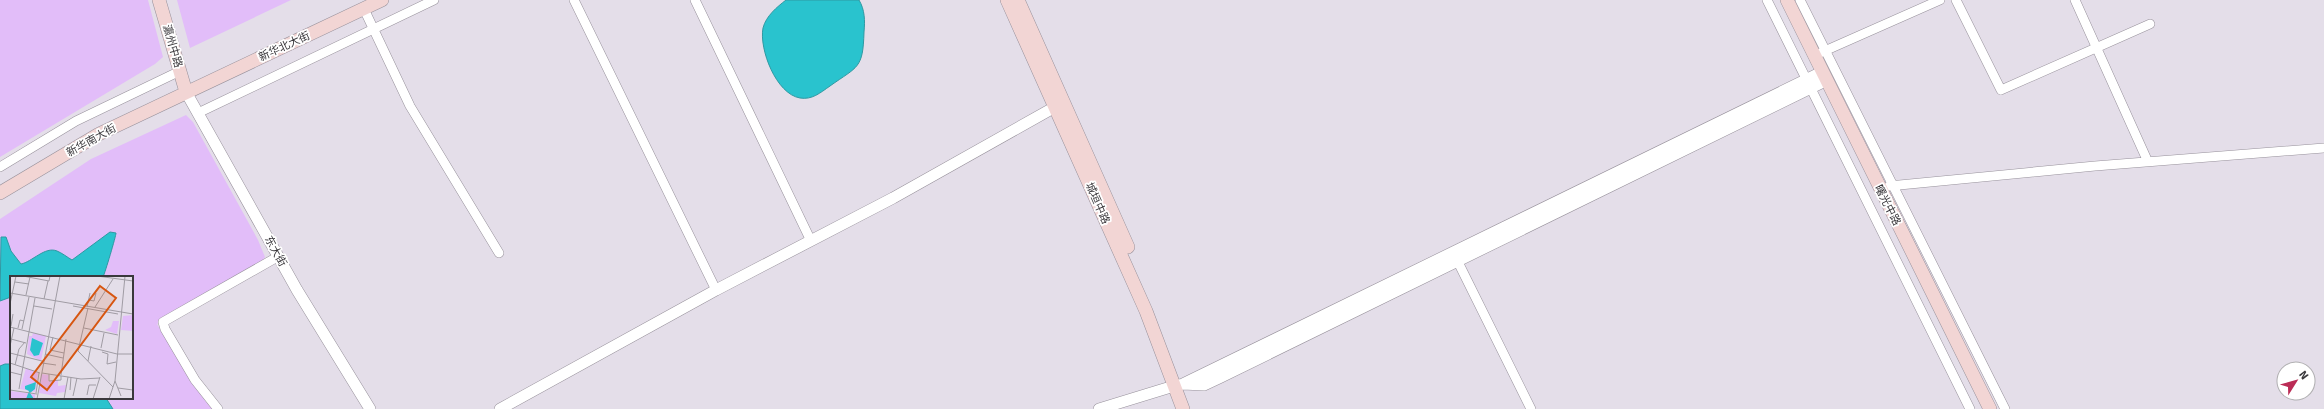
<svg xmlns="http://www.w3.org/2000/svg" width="2324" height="409" font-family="Signika,'Noto Sans SC',sans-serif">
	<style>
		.green { fill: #e2bdf9; fill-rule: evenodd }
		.water { fill: #29c3ce; stroke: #2e99a2 }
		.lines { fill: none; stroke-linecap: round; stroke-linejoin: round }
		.minor-casing { stroke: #97919b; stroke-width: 10 }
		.tertiary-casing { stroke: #97919b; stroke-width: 12 }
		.secondary-casing { stroke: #97919b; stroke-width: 14 }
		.minor { stroke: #fff; stroke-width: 9 }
		.tertiary { stroke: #fff; stroke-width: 11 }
		.secondary { stroke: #f2d5d4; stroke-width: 13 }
		.labels { text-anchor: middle; stroke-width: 3.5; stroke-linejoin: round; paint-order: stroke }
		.street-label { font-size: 11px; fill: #3a383c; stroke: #fff }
		.inset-road { fill: none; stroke: #a09ca4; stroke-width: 1 }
		.view { fill: #d75611; fill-opacity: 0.15; stroke: #d75611; stroke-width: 2 }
		.inset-edge { fill: none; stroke: #3a383c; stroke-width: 2 }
	</style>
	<rect width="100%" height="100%" fill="#e4dee9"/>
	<path class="green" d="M0,0H148L163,57L155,64L0,157Z
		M177,0H291L190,48Z
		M186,115L193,122L258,240L265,257L262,261L157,324L203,398L212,409H0V219L91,159ZM11,277H132V398H11Z"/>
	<path class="water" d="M786,0H859C865,10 865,21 864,32C863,69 858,66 830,86C820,93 812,100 800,98C776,94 759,49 763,28C766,16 777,7 786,0Z
		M110,232L116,233C116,236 105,273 103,277H11V297L0,301L1,237H6L11,251L21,264C32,262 45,246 57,251C62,253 67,257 72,260Z
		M5,364H11V398H106L113,409H0V366Z"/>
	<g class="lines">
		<g class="minor-casing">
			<path id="minor" d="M574,0L716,290
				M695,0L811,241
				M1767,0L1970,409
				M1800,0L2005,409
				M1956,0L2001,90L2150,24
				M2075,0L2148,162
				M364,9L410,106L499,253
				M1820,53L1940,0
				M198,113L434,0
				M0,167L76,121L180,71
				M1889,186L2095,166L2324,148
				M1458,262L1531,409
				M218,409L195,380L165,329L163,322L279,256"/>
		</g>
		<g class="tertiary-casing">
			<path id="tertiary" d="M186,92L297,290L370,409
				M1183,384L1822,72
				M500,409L716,290L893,198L1055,107
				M1099,409L1174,386L1183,384L1204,385L1221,377L1827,80"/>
		</g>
		<g class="secondary-casing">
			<path id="secondary" d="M159,0L186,92
				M1007,0L1146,311L1183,409
				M1018,0L1128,247
				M1787,0L1990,409
				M0,193L99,134L382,0"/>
		</g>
		<use href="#minor" class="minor"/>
		<use href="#tertiary" class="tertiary"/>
		<use href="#secondary" class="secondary"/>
	</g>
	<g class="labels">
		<g class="street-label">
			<text transform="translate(173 46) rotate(74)" y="4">瀛州中路</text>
			<text transform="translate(284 46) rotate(-25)" y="4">新华北大街</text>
			<text transform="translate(91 140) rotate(-29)" y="4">新华南大街</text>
			<text transform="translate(1098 203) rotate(66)" y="4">城垣中路</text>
			<text transform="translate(1888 205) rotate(63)" y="4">曙光中路</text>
			<text transform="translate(276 251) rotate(61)" y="4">东大街</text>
		</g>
	</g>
	<g transform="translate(10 276)">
		<rect width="123" height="123" fill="#e4dee9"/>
		<path d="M123,39V55L111,54L113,40ZM103,45H109L107,58L95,54L101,51ZM23,57L36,60L31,85L17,78L19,60H22ZM16,92L28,97L25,116L10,113ZM31,98L39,99L38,105L48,104V110L56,109L55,116L47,117L46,120L29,117ZM0,115L25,118V123H0Z" fill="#e2bdf9"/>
		<path d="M22,62L33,67L29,79L24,80L20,74ZM26,106L25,113L20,117L24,123H16L19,115L15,113V110Z" fill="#29c3ce"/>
		<path class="inset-road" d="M13,0L39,5L40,0M87,0L123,5M5,6L19,8M0,17L123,38M16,19L20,1M34,23L38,5M79,24L84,25L86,17M0,28L6,0M24,30L42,33M63,30L108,38M77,31L80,17M85,31L103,3M78,32L68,75L103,111M1,50L3,38M0,51L107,78H123M8,52L10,44L14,45M74,52L108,59M12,53L19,21M43,61L40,74L54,77M1,63L16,67M0,70L4,52M91,72L94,57M92,76L98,78L97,88L106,86M0,77L32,85M35,78L53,82M78,85L81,70M0,87L30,97M32,87L46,89M5,89L9,73L15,66M0,96L12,99M32,97L71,103L90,102M39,98V105L51,104V100M51,99L56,63M105,105L111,120M108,112L123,114M9,113L25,22M0,114L27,118M60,114L61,101M26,117L29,97M77,119L79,109H86M63,120L67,102M27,123L50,0M54,123L58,101M83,123L90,101M99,123L105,105L115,0"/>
		<path class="view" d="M90,10L106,22L37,114L21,101Z"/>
		<rect width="123" height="123" class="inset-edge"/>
	</g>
	<g transform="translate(2296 381) rotate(53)"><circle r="19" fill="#ffffff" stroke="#b0afb1"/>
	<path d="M0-3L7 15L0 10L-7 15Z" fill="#bb2c56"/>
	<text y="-6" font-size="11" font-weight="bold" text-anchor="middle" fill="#3a383c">N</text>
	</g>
</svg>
